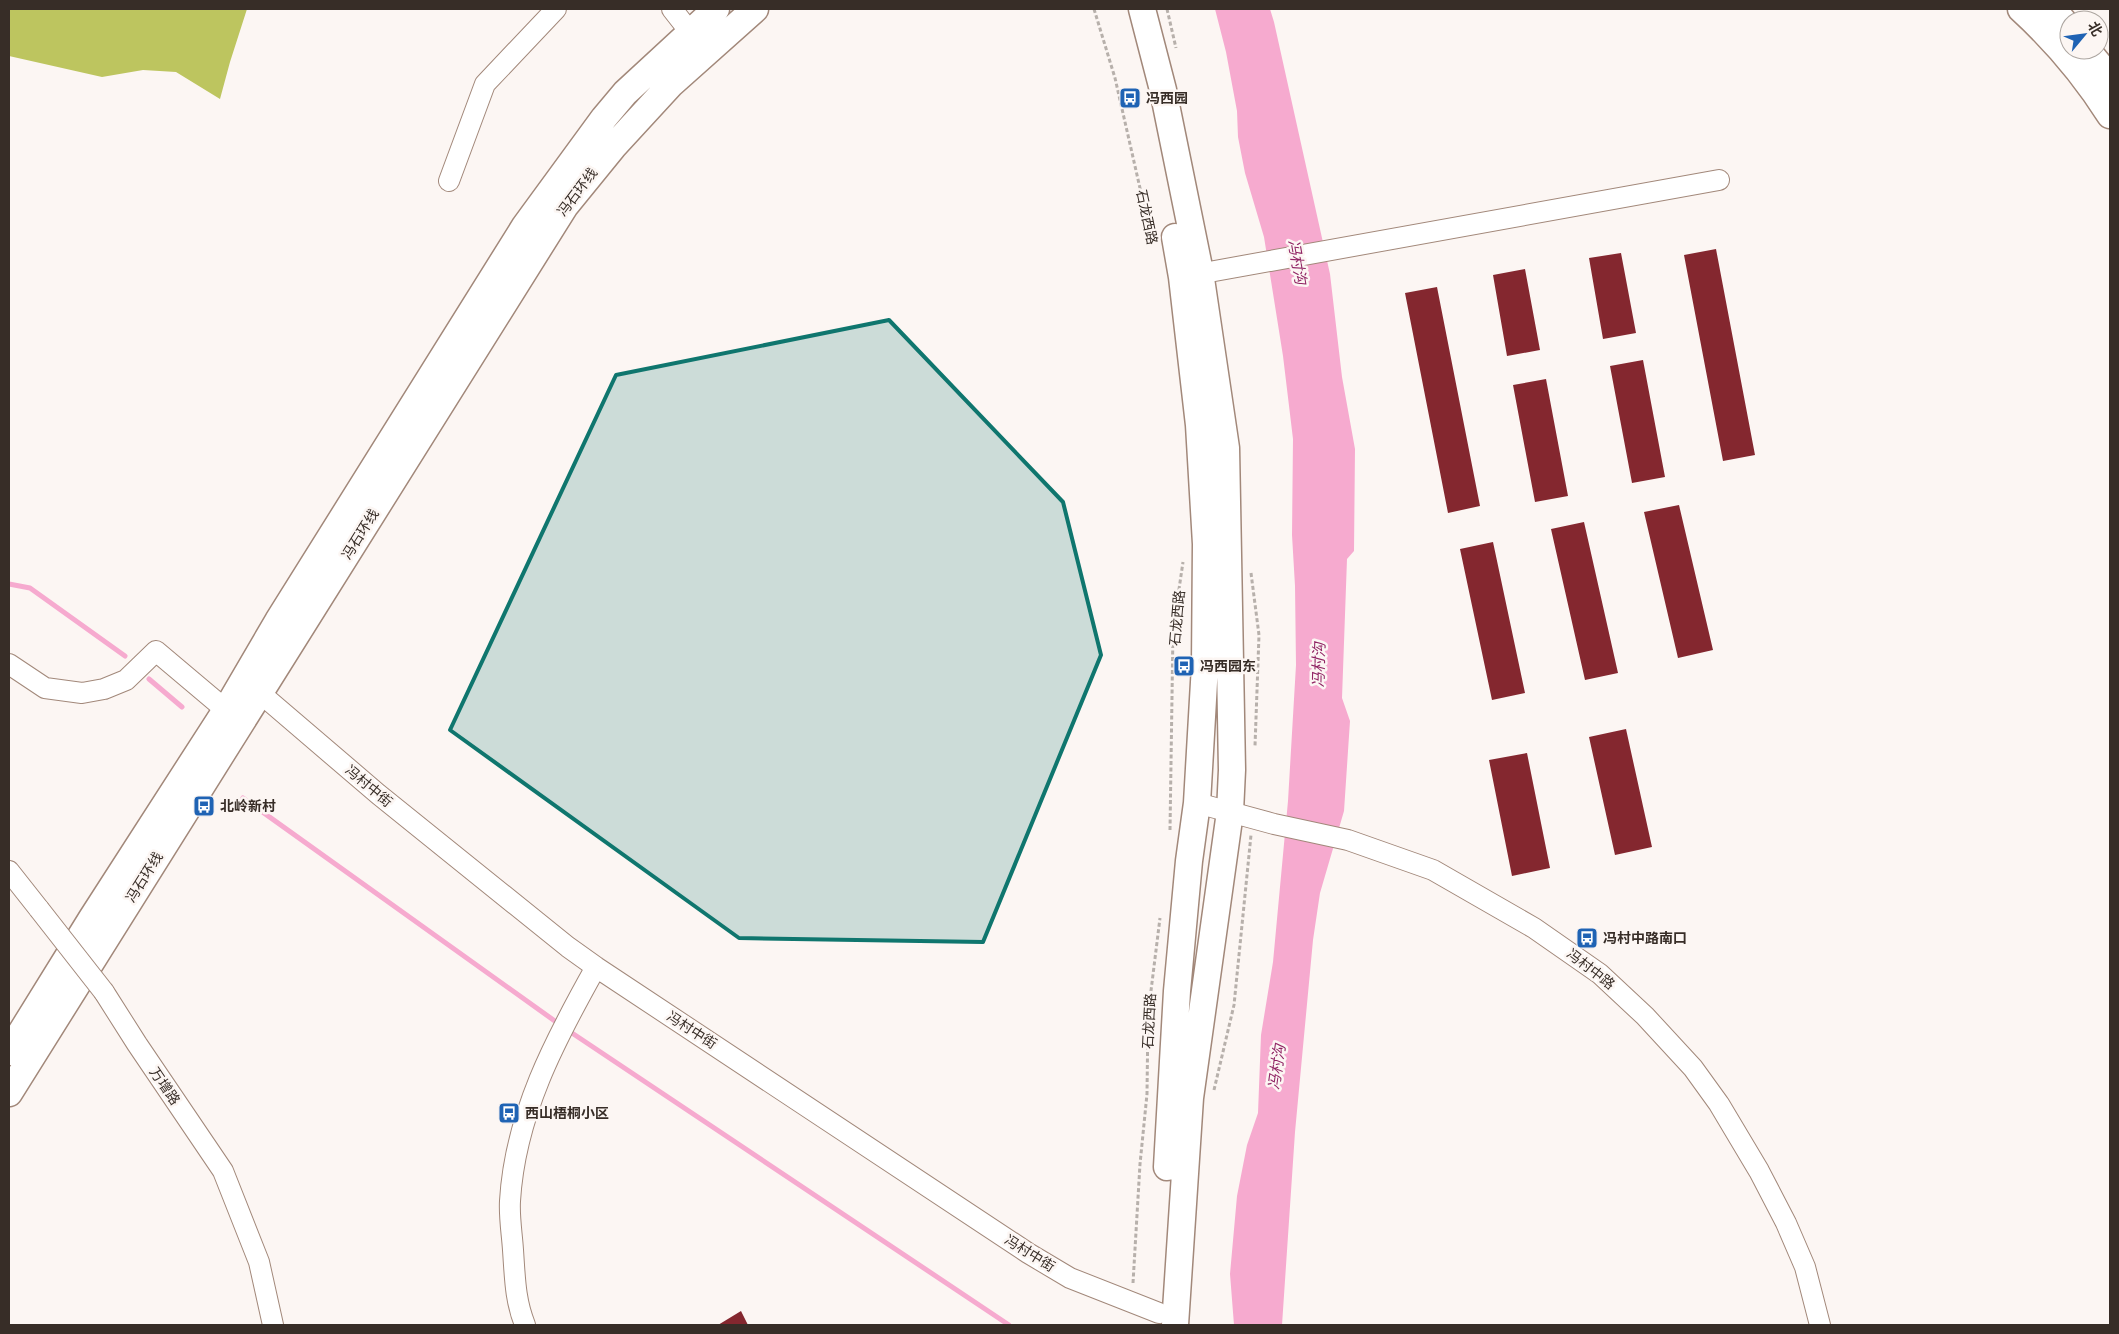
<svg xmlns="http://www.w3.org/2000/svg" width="2119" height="1334" font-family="Overpass,'Noto Sans SC',sans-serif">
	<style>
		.forest { fill: #bdc55f }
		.water { fill: #f6aacf }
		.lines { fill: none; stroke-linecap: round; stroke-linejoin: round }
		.stream { stroke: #f6aacf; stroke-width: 5 }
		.building { fill: #84272f }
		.minor-casing { stroke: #a2887a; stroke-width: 22 }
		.major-casing { stroke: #a2887a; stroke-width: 29 }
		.path { stroke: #b7b0ab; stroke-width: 3; stroke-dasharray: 4 2.5; stroke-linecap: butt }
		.minor { stroke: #fff; stroke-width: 20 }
		.major { stroke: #fff; stroke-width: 26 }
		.minor-bridge-casing { stroke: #a2887a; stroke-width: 22; stroke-linecap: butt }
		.minor-bridge { stroke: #fff; stroke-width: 20 }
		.marked { fill: #0f766e; fill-opacity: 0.2; stroke: #0f766e; stroke-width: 4; stroke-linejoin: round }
		.labels { text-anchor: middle; stroke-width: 5; stroke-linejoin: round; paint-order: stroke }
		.poi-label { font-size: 14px; font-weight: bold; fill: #372d27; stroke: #fcf6f3; text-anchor: start }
		.street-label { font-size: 14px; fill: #372d27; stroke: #fcf6f3 }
		.water-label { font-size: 15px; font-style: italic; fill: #902464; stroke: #fcf6f3 }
	</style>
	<rect width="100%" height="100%" fill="#fcf6f3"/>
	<path class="forest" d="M9,9H247L230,62L220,99L176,72L143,70L102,77L9,56Z"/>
	<path class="water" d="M1215,9H1270L1274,22L1330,274L1342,377L1355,449L1354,551L1347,559L1342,698L1350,721L1344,811L1320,893L1313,940L1295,1132L1282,1325H1234L1230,1274L1237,1196L1247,1145L1258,1113L1261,1035L1273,962L1288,801L1296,665L1295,586L1292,535L1293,439L1283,356L1264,237L1245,173L1238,137L1237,111L1226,52Z"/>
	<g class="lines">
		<path class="stream" d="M9,584L30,588L125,656
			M149,679L182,707
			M243,798L559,1024
			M566,1029L1009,1325"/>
	</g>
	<path class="building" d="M1716,249L1755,455L1723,461L1684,255Z
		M1621,253L1636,333L1603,339L1589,258Z
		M1525,269L1540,350L1507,356L1493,275Z
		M1437,287L1480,506L1448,513L1405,293Z
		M1643,360L1665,477L1632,483L1610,366Z
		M1546,379L1568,496L1535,502L1513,385Z
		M1679,505L1713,650L1678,658L1644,512Z
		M1584,522L1618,673L1585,680L1551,529Z
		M1493,542L1525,693L1492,700L1460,549Z
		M1626,729L1652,847L1615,855L1589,737Z
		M1527,753L1550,868L1512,876L1489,760Z
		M741,1311L748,1325H718Z"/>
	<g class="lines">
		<g class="minor-casing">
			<path id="minor" d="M672,9L690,32
				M449,181L485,84L556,9
				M1187,276L1719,180
				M9,664L45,688L82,693L104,689L126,680L156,651L226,710
				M260,693L378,794L568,947L596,967L1028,1253L1070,1278L1159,1313
				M1197,803L1274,824L1348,840L1433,870L1534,928L1600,974L1645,1016L1693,1068L1719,1104L1759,1171L1786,1223L1805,1267L1820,1325
				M9,871L39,909
				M104,992L137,1044L223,1171L259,1262L273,1325
				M525,1325C515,1300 515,1278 513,1250C512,1234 509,1217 510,1201C515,1115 555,1040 596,967"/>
		</g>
		<g class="major-casing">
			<path id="major" d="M1142,9L1163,90L1200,272L1226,448L1232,770L1230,812L1190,1098L1175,1325
				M2021,9C2057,42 2084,74 2110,115
				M2053,9L2069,28
				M2087,50L2110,78
				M9,1052L92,918L226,710L278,621L525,226L604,118L625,93L716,9
				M9,1093L565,206L613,147L671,84L755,9
				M1167,1167L1177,991L1189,861L1197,803L1205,665L1206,544L1199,425L1182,277L1175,237"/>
		</g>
		<path class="path" d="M1094,9L1115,78L1152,241
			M1167,9L1176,48
			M1251,573L1259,635L1255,746
			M1170,830L1173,630L1183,562
			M1214,1090L1234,1005L1251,835
			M1133,1283L1140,1164L1147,1094L1148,1015L1160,918"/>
		<use href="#minor" class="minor"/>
		<use href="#major" class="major"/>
		<g class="minor-bridge-casing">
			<path id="minor-bridge" d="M39,909L104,992"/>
		</g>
		<use href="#minor-bridge" class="minor-bridge"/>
	</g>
	<path class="marked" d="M889,320L1063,502L1101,655L983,942L739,938L450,730L616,375Z"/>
	<defs>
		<g id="bus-square" transform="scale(1.125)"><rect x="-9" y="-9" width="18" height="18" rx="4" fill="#1f63b4" stroke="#fcf6f3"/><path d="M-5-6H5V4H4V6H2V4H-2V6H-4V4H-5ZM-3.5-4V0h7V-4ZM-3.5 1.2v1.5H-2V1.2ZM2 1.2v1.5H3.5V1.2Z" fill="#fff"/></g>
	</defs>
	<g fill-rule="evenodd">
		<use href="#bus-square" x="1130" y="98"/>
		<use href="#bus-square" x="1184" y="666"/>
		<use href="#bus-square" x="204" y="806"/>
		<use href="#bus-square" x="1587" y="938"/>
		<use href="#bus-square" x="509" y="1113"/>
	</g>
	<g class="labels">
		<g class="poi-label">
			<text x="1146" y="103">冯西园</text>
			<text x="1200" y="671">冯西园东</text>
			<text x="220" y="811">北岭新村</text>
			<text x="1603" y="943">冯村中路南口</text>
			<text x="525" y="1118">西山梧桐小区</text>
		</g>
		<g class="street-label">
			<text transform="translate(577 192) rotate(-53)" y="5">冯石环线</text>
			<text transform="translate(1147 217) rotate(78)" y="5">石龙西路</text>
			<text transform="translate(360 534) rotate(-58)" y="5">冯石环线</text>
			<text transform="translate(1177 618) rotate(-85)" y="5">石龙西路</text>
			<text transform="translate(369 786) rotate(40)" y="5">冯村中街</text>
			<text transform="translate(144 877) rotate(-58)" y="5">冯石环线</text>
			<text transform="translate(1591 969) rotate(38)" y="5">冯村中路</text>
			<text transform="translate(1149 1021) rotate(-87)" y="5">石龙西路</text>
			<text transform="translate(692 1030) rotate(33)" y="5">冯村中街</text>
			<text transform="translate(165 1086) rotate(56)" y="5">万增路</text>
			<text transform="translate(1030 1253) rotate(32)" y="5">冯村中街</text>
		</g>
		<g class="water-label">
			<text transform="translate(1297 262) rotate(80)" y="5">冯村沟</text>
			<text transform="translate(1319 665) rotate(-89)" y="5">冯村沟</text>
			<text transform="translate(1277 1067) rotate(-82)" y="5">冯村沟</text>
		</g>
	</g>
	<rect width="2119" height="1334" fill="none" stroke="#372d27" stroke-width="20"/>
	<g transform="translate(2084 35) rotate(61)"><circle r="24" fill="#fcf6f3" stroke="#ada6a1"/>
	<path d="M0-4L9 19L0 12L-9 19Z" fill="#1f63b4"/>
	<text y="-8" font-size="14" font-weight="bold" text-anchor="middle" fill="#372d27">北</text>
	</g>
</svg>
